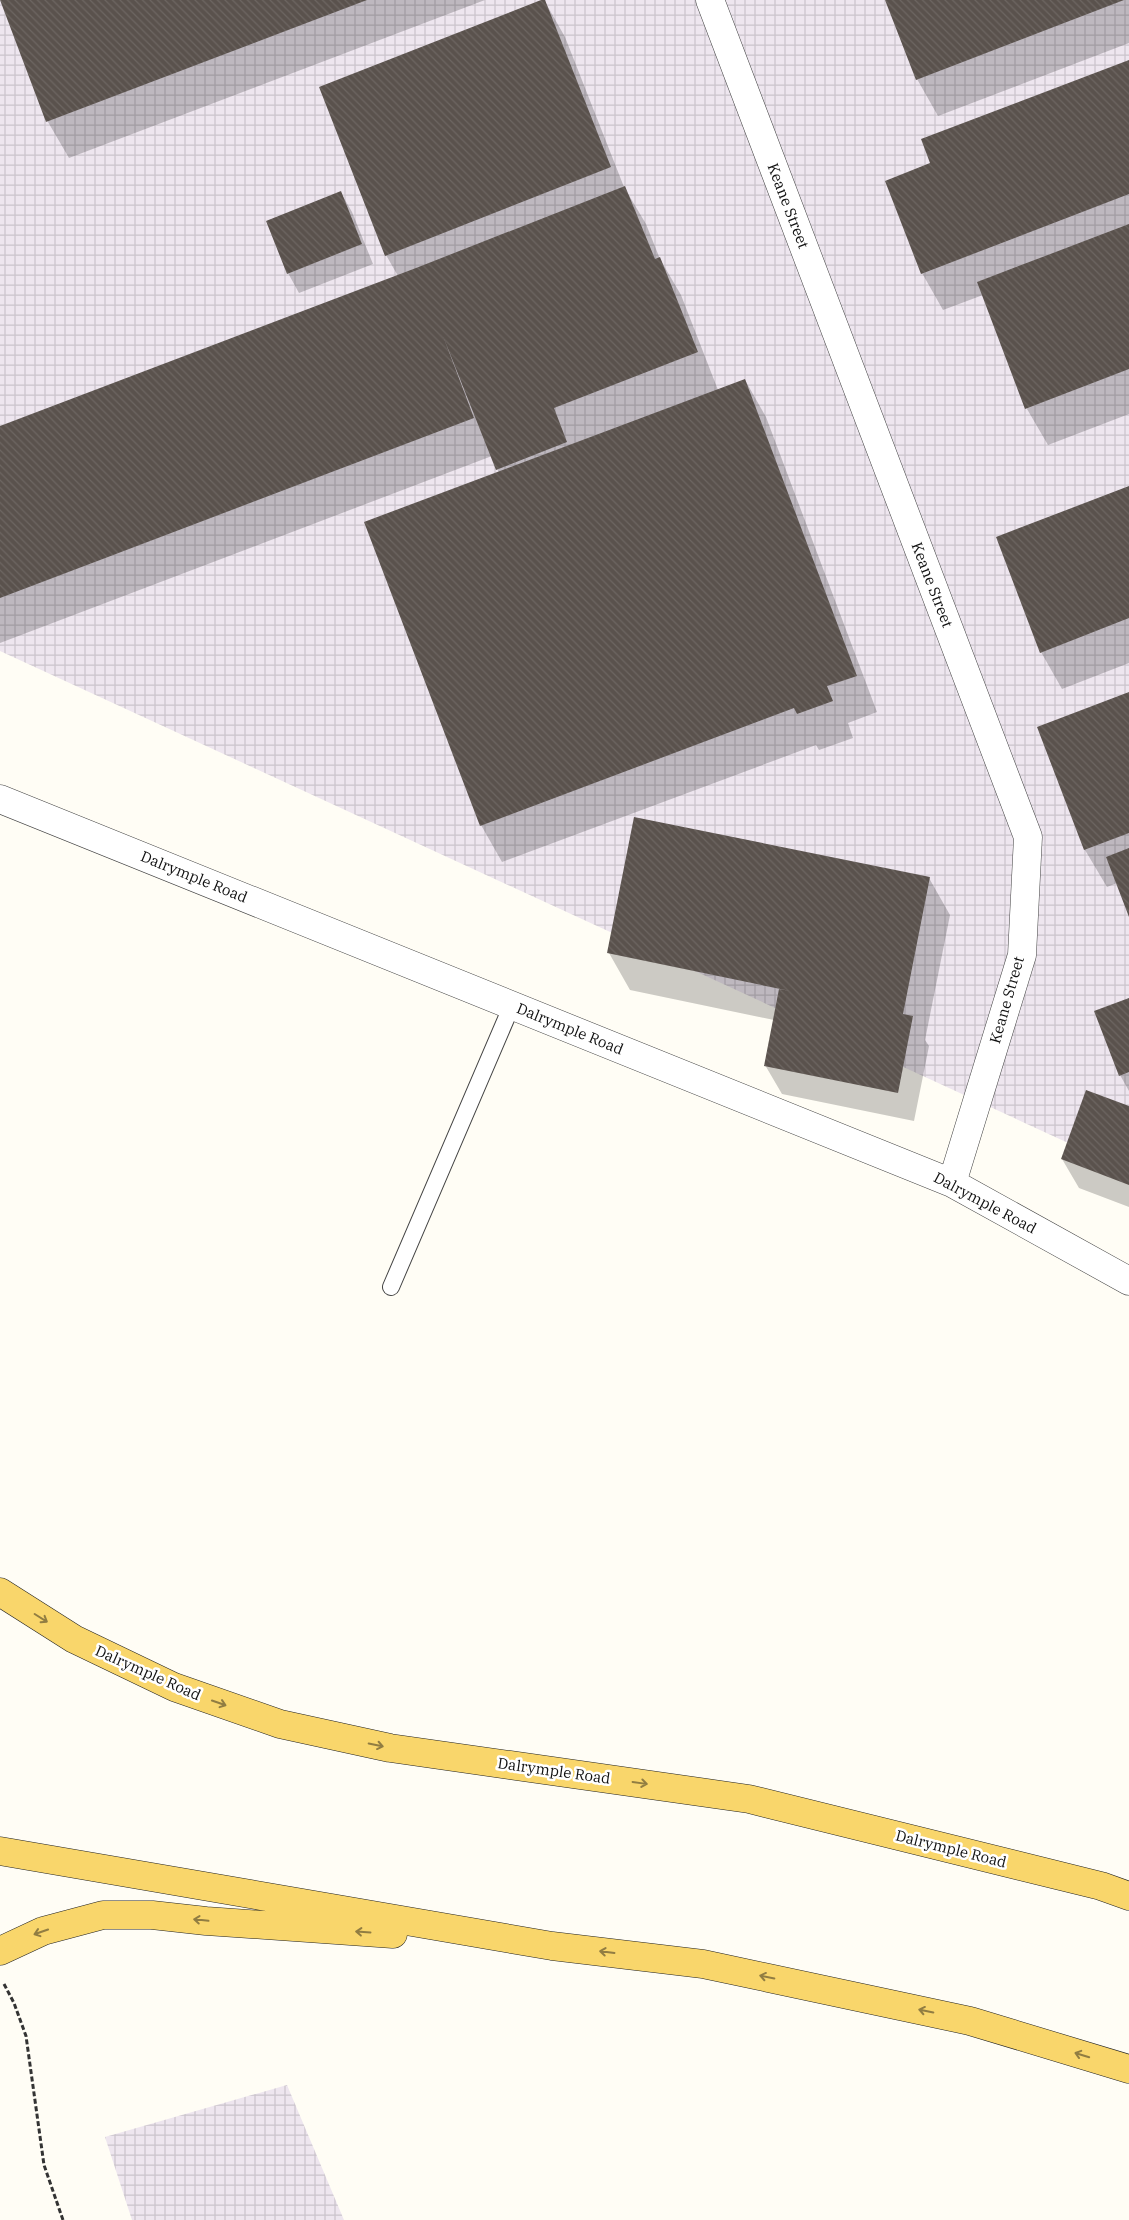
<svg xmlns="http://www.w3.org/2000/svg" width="1129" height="2220" font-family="'IBM Plex Serif',serif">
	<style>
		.industrial { fill: url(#industrial-grid) }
		.shadow { fill: #0003 }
		.building { fill: url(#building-back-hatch) }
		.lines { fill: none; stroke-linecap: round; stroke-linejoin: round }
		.service-casing { stroke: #444; stroke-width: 18 }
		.minor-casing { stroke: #444; stroke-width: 29 }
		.primary-casing { stroke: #222; stroke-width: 29 }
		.path { stroke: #333; stroke-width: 3; stroke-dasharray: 5 2.5; stroke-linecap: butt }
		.service { stroke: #fff; stroke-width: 16 }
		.minor { stroke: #fff; stroke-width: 28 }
		.primary { stroke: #f9d66b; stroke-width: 28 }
		.oneway { stroke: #917d42 }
		.labels { text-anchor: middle; stroke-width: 5; stroke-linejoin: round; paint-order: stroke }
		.street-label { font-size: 15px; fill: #111; stroke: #fff }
	</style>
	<defs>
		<pattern id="industrial-grid" width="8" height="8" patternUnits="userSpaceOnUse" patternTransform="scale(1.25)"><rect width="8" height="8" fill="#eee6ef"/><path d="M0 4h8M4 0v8" fill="none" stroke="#cbc4cc"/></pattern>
		<pattern id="building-back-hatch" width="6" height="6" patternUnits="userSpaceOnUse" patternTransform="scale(1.25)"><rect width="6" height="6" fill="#5a524d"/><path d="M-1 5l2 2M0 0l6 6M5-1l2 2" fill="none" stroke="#6d6662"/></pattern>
	</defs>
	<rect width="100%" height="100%" fill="#fffdf5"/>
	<path class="industrial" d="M0,0H1129V1174L1090,1153L0,651Z
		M287,2085L344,2220H132L105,2137Z"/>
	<path class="shadow" d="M1,0H485L69,158L48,122Z
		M544,0L565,37L624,187L646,224L660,259L681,295L718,390L745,380L766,417L877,712L848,723L853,738L819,750L816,745L502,862L481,825L499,473L492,456L0,643V427L398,276L386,255Z
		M887,0H1129V43L938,116L917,79Z
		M1129,61V414L1048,445L1027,409L983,295L943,310L922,273L932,164Z
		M341,193L352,212L373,264L299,293L288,273Z
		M1129,487V663L1062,689L1041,652Z
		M1129,693V914L1117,883L1107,887L1085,850L1038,728Z
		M929,878L950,915L925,1040L929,1046L914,1121L782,1094L765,1065L774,1020L630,990L609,953Z
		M1129,999V1091L1120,1075Z
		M1129,1107V1207L1079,1188L1062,1159Z"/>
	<path class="building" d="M0,0H367L46,122Z
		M541,0H545L611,167L385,256L319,87Z
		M885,0H1124L916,80Z
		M1129,60V194L921,274L885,181L930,163L921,139Z
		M625,186L655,259L660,257L698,352L554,408L567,442L496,470L443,336L474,418L0,598V426L416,268Z
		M341,191L362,244L287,274L266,221Z
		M1129,224V369L1025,409L977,282Z
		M745,379L857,676L827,686L833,701L797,714L794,708L480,826L364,522Z
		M1129,486V618L1040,653L996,537Z
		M1129,692V833L1084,850L1037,727Z
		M634,817L930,877L903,1014L913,1016L898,1093L764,1066L779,989L790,991L607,953Z
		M1129,848V917L1106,857Z
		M1129,998V1072L1119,1076L1094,1011Z
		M1086,1090L1129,1106V1185L1061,1159Z"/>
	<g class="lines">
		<g class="service-casing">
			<path id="service" d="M391,1287L512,1005"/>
		</g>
		<g class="minor-casing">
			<path id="minor" d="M710,0L1028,837L1022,955L952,1183
				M0,799L952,1183L1129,1281"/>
		</g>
		<g class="primary-casing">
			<path id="primary" d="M0,1592L74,1639L174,1687L280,1724L390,1748L749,1799L1101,1886L1129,1896
				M0,1851L552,1946L703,1964L970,2021L1129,2069
				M0,1951L43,1931L103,1915H152L206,1921L393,1934"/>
		</g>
		<path class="path" d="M4,1984L14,2003L26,2036L44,2165L63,2220"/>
		<use href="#service" class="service"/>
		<use href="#minor" class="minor"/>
		<use href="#primary" class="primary"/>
	</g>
	<defs><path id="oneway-shaft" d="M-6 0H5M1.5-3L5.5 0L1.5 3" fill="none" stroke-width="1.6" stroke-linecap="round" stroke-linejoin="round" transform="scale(1.25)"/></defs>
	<g class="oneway">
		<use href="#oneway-shaft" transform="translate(41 1618) rotate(32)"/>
		<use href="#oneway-shaft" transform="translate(219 1703) rotate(19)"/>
		<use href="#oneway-shaft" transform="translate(376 1745) rotate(12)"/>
		<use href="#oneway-shaft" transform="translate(640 1783) rotate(8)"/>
		<use href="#oneway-shaft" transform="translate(201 1920) rotate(-174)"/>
		<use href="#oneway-shaft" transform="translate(41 1932) rotate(161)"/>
		<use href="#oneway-shaft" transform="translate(363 1932) rotate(-176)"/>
		<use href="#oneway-shaft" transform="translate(607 1952) rotate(-173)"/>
		<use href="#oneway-shaft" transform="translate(767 1977) rotate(-168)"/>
		<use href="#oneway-shaft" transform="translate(926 2011) rotate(-168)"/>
		<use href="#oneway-shaft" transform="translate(1082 2055) rotate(-163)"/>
	</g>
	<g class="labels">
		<g class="street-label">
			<text transform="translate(788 206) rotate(69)" y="5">Keane Street</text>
			<text transform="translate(932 585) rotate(69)" y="5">Keane Street</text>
			<text transform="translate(194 877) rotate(22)" y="5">Dalrymple Road</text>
			<text transform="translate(1007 1000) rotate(-74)" y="5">Keane Street</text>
			<text transform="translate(570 1029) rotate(22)" y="5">Dalrymple Road</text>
			<text transform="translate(985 1203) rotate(28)" y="5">Dalrymple Road</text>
			<text transform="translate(148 1673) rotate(24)" y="5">Dalrymple Road</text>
			<text transform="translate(554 1771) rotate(8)" y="5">Dalrymple Road</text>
			<text transform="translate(951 1849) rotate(14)" y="5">Dalrymple Road</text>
		</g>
	</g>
</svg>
